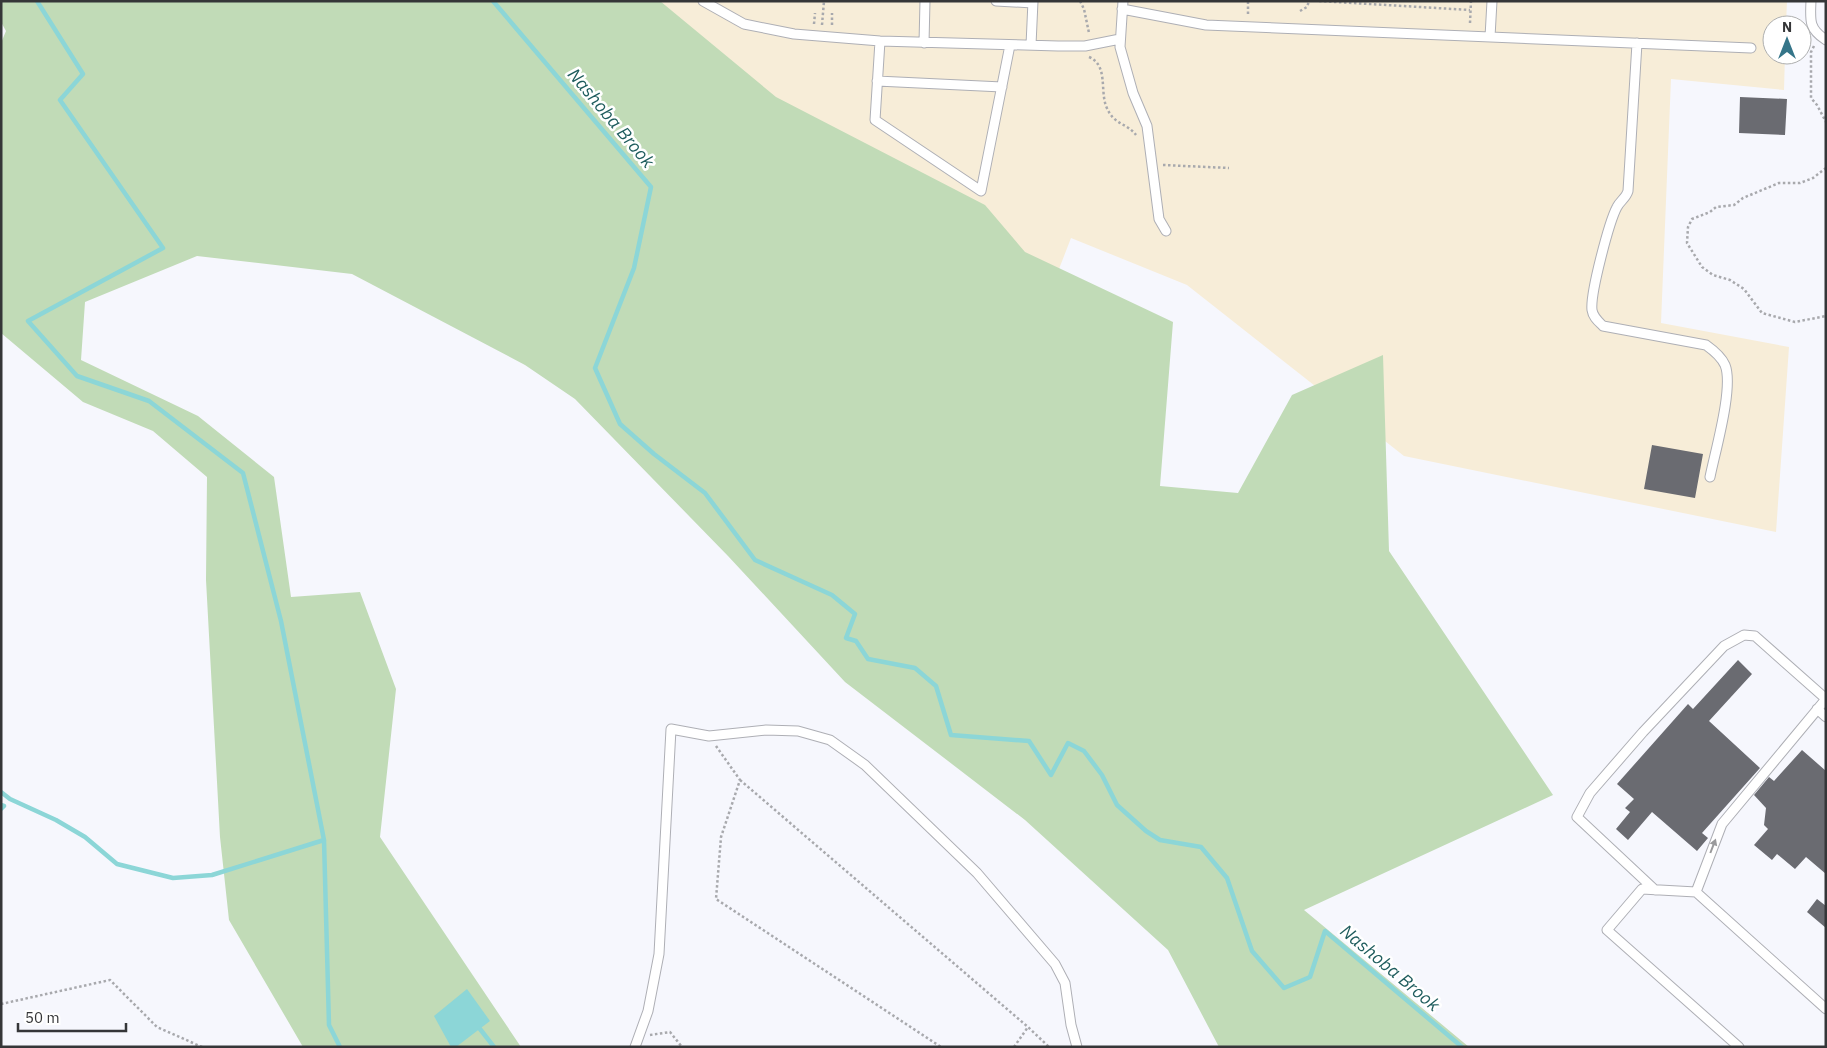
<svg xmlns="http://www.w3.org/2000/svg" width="1827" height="1048" font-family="'IBM Plex Sans',sans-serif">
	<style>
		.commercial { fill: #f7edd8 }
		.green { fill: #c1dbb7 }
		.water { fill: #8cd6d7 }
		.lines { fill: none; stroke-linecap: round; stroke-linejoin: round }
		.stream { stroke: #8cd6d7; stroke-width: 4.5 }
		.building { fill: #6a6b71 }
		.lane-casing { stroke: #aeafb5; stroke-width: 11 }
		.path { stroke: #a8a9ad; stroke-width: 2.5; stroke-dasharray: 2.5 2.5; stroke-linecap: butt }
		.lane { stroke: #fff; stroke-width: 9 }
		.oneway { fill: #9a9a9c }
		.labels { text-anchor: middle; stroke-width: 5; stroke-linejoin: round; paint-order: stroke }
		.water-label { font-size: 18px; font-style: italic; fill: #1e5c5d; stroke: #fff }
	</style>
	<rect width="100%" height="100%" fill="#f6f7fd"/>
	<path class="commercial" d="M546,1H1787L1786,25H1772V55H1785L1784,90L1671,79L1661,323L1789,347L1776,532L1404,456L1187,285L1071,238L1047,300Z"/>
	<path class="green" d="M1,1H660L776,97L985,205L1025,252L1173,322L1160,486L1238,493L1292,395L1383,355L1389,551L1553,795L1304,910L1469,1047H1219L1168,950L1025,820L845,682L728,556L575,399L525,365L352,274L197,256L85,302L81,360L198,416L274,477L291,597L360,592L396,689L380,837L521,1047H303L229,920L220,837L206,580L207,477L153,431L83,402L1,333V43L6,31L1,22Z"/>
	<path class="water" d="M467,989L490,1021L456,1047H451L434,1016Z"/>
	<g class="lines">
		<path class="stream" d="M37,1L83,74L60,100L163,248L28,321L77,376L149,401L243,473L281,621L324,840L329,1025L340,1047
			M493,1L651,187L634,268L595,368L620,424L654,454L705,493L755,560L832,595L855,614L846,638L856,641L868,659L915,668L936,686L951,735L1029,741L1051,775L1068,743L1084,751L1102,775L1117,805L1146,831L1160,840L1201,847L1227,878L1252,951L1284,988L1310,977L1325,931L1462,1047
			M1,792L10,799L56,820L85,837L117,864L173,878L212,875L324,840
			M1,805L4,806L1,809
			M480,1029L494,1047"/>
	</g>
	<path class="building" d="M1740,97L1787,99L1785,135L1739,133Z
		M1652,445L1703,454L1695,498L1644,489Z
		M1738,660L1752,674L1709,721L1760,768L1702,833L1708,838L1697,851L1652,812L1628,840L1616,829L1630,812L1625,808L1634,799L1617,784L1688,704L1693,709Z
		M1802,750L1826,771V874L1806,857L1795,869L1777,854L1772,860L1754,845L1768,829L1764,825L1766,808L1754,795L1769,777L1774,781Z
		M1817,899L1826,906V928L1807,912Z"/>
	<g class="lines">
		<g class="lane-casing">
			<path id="lane" d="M703,1L744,24L794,34L880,41L1058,46H1085L1120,39
				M996,1L1033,3
				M1123,1L1120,47L1133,93L1147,126L1159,219L1166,231
				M1811,1C1810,21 1809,29 1826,40
				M1122,9L1206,25L1751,48
				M1490,37L1492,1
				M880,41L875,120L981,191L1010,45
				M924,43L925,1
				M1637,43L1628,191C1626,198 1620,201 1617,207C1609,222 1590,294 1592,310C1593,317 1598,321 1603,326L1706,345C1713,350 1721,356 1725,365C1734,387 1715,452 1710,477
				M1031,45L1033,1
				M877,81L1002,87
				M1817,709L1826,717
				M1655,890L1577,817L1590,793L1643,732L1724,646L1744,635L1755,636L1826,699L1722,824L1696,892
				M635,1047L648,1011L659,954L671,729L709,736L766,730L798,731L830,740L865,765L977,873L1055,964L1065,983L1071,1025L1077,1047
				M1739,1047L1607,930L1642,889L1696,892L1826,1009"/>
		</g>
		<path class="path" d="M1080,1L1084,9L1089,33
			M1319,1L1470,10
			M1300,11L1307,7L1309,1
			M1248,14V1
			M1470,23L1471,1
			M814,24L815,13
			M822,25L824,1
			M832,25V13
			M1814,46L1811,52V98L1817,105L1826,122
			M1089,57C1108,65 1100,89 1106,106C1114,126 1126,122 1136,135
			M1163,165L1229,168
			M1826,168L1813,178L1800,183H1779L1743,198L1734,205L1716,207L1710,212L1692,219L1688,227L1687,243L1702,267L1713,275L1730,280L1744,289L1762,313L1795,322L1826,316
			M716,746L740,780L721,837L716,899L941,1047
			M740,780L1028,1027
			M1,1004L110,980L157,1027L202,1047
			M650,1035L670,1032L682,1047
			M1014,1047L1028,1027L1049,1047"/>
		<use href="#lane" class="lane"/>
	</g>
	<defs><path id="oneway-solid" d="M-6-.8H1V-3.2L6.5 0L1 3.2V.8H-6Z" transform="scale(1.25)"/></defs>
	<use class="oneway" href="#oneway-solid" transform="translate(1713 846) rotate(-69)"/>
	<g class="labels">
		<g class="water-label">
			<text transform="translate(611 118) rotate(50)" y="6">Nashoba Brook</text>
			<text transform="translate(1390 968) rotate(40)" y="6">Nashoba Brook</text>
		</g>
	</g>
	<rect width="1827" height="1048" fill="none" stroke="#353638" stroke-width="5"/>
	<g transform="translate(1787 40)"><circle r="24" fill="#ffffff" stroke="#aeafaf"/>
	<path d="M0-4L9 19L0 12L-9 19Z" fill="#357589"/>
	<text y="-8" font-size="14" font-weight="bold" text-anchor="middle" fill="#353638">N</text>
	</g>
	<path d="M18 1023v8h108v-8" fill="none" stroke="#353638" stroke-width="2.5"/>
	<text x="25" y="1023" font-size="15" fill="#353638" stroke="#ffffff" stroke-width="4" paint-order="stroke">50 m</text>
</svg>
